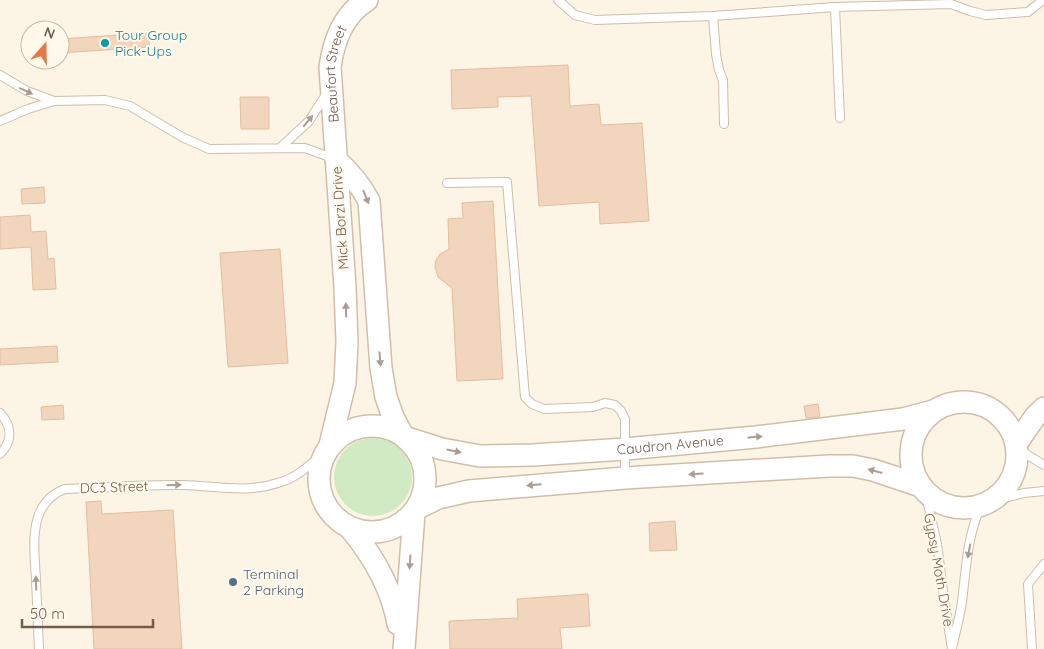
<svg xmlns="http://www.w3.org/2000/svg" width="1044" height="649" font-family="Quicksand,sans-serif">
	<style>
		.green { fill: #d1eac4 }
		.building { fill: #f2d5bd; stroke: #e4bd9d }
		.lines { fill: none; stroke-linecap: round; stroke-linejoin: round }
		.lane-casing { stroke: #cebdac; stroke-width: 10 }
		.secondary-casing { stroke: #d1bea9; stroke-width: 24 }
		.lane { stroke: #fff; stroke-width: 8 }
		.secondary { stroke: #fff; stroke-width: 21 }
		.oneway { fill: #ac9d92 }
		.culture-dot { fill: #0f9aa8; stroke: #fff9ec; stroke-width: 2 }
		.service-dot { fill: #5c6f8a; stroke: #fff9ec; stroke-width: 2 }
		.labels { text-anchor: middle; stroke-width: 4; stroke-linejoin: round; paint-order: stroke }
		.culture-label { font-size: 14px; fill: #0d838f; stroke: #fff9ec; text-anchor: start }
		.street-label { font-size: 14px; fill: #755c4a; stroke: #fff9ec }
		.service-label { font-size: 14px; fill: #4e5e75; stroke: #fff9ec; text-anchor: start }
	</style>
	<rect width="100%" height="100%" fill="#fcf5e5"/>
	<path class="green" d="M334 477a39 39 0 1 1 78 0a39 39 0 1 1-78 0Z"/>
	<path class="building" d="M149,33V47L60,53V39Z
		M568,65L570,106L599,104L601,125L642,123L649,221L600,224L599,202L539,206L531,96L498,97V107L452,109L451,70Z
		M240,97H269V129H241Z
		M44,187L45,203L22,204L21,189Z
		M493,201L503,379L457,381L452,288L438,277L435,267L436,260L440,254L449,249L448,219L463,218L462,203Z
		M30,215L31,232L46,231L48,259L54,258L56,289L33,290L31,247L0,249V217Z
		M280,249L288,363L228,367L220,253Z
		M57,346L58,362L0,365V349Z
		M818,404L820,417L806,418L804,406Z
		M63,405L64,419L42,420L41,407Z
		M101,501L102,514L173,510L182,649H94L86,502Z
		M675,521L677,550L650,551L649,523Z
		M588,594L590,626L560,628L562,649H450L449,621L518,618L517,599Z"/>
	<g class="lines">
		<g class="lane-casing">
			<path id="lane" d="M558,0L575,15L595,20L713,16L835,7L951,4L970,11L986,15L1028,12L1043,0
				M835,7L840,118
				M713,16L716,54L719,70L723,80L724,124
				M0,75L27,91L54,101
				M0,121L28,109L54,101L105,100L130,106L182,137L209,149L305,148L335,159
				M280,148L309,121L327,93
				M447,183L507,182L525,397L532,404L544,409L593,407L605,403L615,405L621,411L625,419V476
				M0,413C12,426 13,441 0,454
				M1016,448L1044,465
				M925,491L937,544L945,605L952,649
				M989,502L1024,493L1044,491
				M953,644C956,630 960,616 962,602C966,570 967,534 982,504
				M39,649C38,626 37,603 36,580C35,558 31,532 40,512C45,501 54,493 65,489C104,488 144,484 183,485C219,486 246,494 281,482C298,477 312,463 325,452
				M1032,649L1028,584L1044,564"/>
		</g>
		<g class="secondary-casing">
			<g id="secondary">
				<path d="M336,160C350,172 360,184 369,201L381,368L386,397L393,417L402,434"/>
				<circle cx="964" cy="455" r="53"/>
				<circle cx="372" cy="479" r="53"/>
				<path id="s1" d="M407,438L442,449L480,456L533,455L625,449L756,437L903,419L933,411"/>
				<path d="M1016,444L1035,417L1044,408"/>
				<path id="s2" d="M330,445L345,383L347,342L345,287L330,67C334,40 343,15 367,0"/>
				<path d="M418,508L438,498L469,491L625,478L829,466H853L873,470L921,486"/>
				<path d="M350,528C373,556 392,588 398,624"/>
				<path d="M404,649L414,513"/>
			</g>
		</g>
		<use href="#lane" class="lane"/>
		<use href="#secondary" class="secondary"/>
	</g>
	<defs><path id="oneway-solid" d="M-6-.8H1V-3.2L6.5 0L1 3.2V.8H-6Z" transform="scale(1.25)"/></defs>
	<g class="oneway">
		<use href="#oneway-solid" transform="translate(26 91) rotate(25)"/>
		<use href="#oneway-solid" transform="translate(308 121) rotate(-50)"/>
		<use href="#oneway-solid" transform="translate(366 197) rotate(68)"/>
		<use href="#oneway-solid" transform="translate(346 310) rotate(-92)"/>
		<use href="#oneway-solid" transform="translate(380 359) rotate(86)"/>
		<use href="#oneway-solid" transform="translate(755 437) rotate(-6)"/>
		<use href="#oneway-solid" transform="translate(454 451) rotate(12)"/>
		<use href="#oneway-solid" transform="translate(875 471) rotate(-165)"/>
		<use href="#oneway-solid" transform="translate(696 474) rotate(177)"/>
		<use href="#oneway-solid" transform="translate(174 485) rotate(-2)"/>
		<use href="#oneway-solid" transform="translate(534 485) rotate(175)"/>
		<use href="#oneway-solid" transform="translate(969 551) rotate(100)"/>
		<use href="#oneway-solid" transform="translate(410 562) rotate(94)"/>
		<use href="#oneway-solid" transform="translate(36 583) rotate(-92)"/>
	</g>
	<circle class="culture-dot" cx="105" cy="43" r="5"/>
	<circle class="service-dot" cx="233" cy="582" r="5"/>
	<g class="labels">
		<g class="culture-label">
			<text x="115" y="40">Tour Group<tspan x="115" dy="16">Pick-Ups</tspan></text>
		</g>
		<g class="street-label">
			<text dy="5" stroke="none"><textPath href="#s2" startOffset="374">Beaufort Street</textPath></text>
			<text transform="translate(340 218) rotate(-94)" y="5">Mick Borzi Drive</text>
			<text dy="5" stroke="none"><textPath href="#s1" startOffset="266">Caudron Avenue</textPath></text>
			<text transform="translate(114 487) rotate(-2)" y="5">DC3 Street</text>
			<text transform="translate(939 570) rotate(80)" y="5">Gypsy Moth Drive</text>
		</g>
		<g class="service-label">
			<text x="243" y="579">Terminal<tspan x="243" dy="16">2 Parking</tspan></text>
		</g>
	</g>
	<g transform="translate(45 45) rotate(20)"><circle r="24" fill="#fff9ec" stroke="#c8baab"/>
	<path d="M0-4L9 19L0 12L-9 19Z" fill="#e6774b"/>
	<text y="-8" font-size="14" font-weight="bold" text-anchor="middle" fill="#755c4a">N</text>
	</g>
	<path d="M22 619v8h131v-8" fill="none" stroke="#755c4a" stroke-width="2.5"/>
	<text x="30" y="619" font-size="15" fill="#755c4a" stroke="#fff9ec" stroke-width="4" paint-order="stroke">50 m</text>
</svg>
